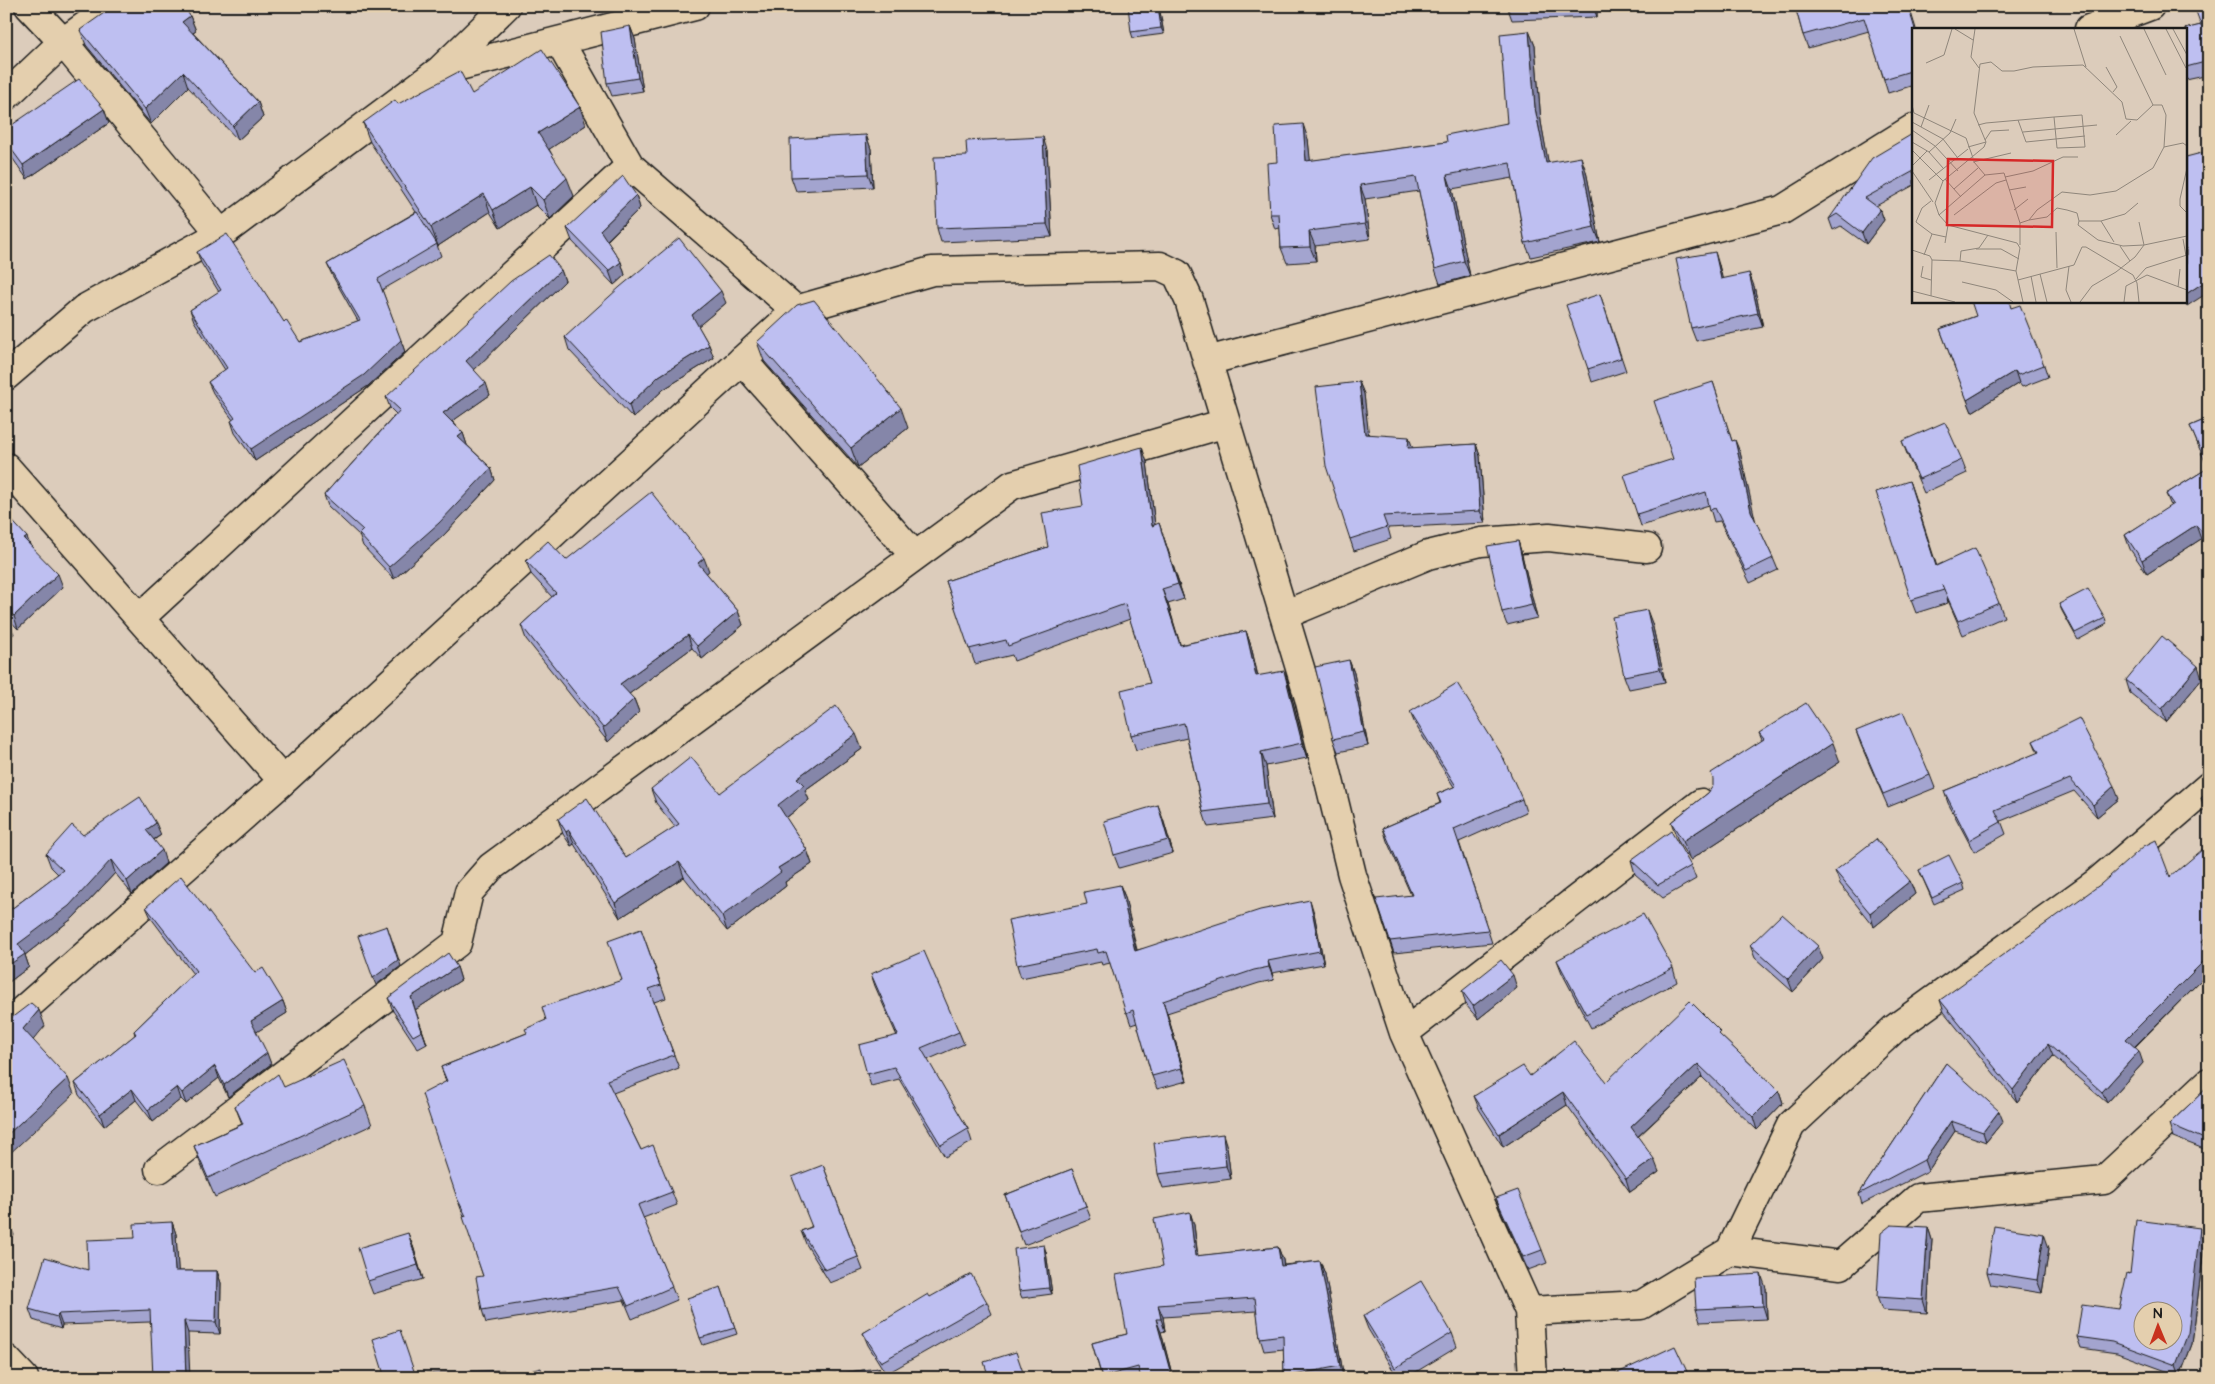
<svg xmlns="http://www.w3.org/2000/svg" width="2215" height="1384" font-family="'Architects Daughter',sans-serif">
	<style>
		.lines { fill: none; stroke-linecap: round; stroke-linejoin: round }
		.street-casing { stroke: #1c1c1c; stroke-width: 31 }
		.street { stroke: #e4cfae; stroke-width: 28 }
		.wall { fill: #a3a4cf; stroke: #1c1c1c }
		.shaded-wall { fill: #8586a9; stroke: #1c1c1c }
		.building { fill: #bebff1; stroke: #1c1c1c; fill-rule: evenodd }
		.inset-road { fill: none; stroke: #8f867b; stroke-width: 1 }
		.view { fill: #d62828; fill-opacity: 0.15; stroke: #d62828; stroke-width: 2.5 }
		.inset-edge { fill: none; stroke: #1c1c1c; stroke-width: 2.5 }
	</style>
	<rect width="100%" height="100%" fill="#dcccbb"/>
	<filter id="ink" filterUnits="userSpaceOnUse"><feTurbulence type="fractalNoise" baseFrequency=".02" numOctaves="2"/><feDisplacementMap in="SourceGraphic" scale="10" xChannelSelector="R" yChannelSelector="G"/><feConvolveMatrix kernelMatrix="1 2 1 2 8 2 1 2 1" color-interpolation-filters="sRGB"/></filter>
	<g filter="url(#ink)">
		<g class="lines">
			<g class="street-casing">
				<path id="street" d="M29,6L63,42L221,234
					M2089,29L2150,6
					M559,41L630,166L796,310L932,271L1160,266L1177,274L1189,300L1309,698L1352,875L1404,1033L1529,1311L1533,1378
					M440,71L695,6
					M6,96L63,42L113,6
					M742,360L915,556
					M1207,361L1782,210L1914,128
					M6,376L84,309L221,234L439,71L506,6
					M6,467L283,781
					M1284,615L1428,555L1481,542L1549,537L1647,548
					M140,618L630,166
					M6,1025L283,781L786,320
					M1404,1033L1701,803
					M159,1169L457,943L469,892L491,867L1012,485L1226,423
					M1730,1251L1841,1265L1918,1198L2104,1180L2209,1082
					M1529,1311L1641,1305L1730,1251L1791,1125L1894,1029L2096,883L2209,786
					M6,1359L24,1378"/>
			</g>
			<use href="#street" class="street"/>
		</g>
		<path class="wall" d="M1159,6L1164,34L1133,38L1131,32Z
			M1507,6H1597V17L1512,20Z
			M1795,6H1909L1916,29H1914V85L1888,93L1869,31L1808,48L1803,35Z
			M2055,6H2074L2056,9Z
			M2209,6V75L2186,80V29L2201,25Z
			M190,16L196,31L193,33L258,102L263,117L238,140L188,87L151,124L86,45L80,30Z
			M630,26L635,39L643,91L612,96L607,83Z
			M1529,31L1535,46L1541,122L1548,162L1586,171L1600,242L1531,257L1525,243L1513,178L1452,189L1470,276L1440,284L1435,269L1419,191L1365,199L1370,239L1315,246L1316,261L1287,263L1281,248L1280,228L1275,229L1270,214L1277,162L1308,139L1310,161L1447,142L1507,123Z
			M472,94L586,125L549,149L574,196L550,219L536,205L500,228L490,212L438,246L437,245L441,256L382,290L405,352L368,386L255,461L235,433L231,421L233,420L213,393L208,382L225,370L194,321L190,310L219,292L201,263L197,252L284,322L300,342L358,321L332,275L327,264L416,212L370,142L363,123L398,104Z
			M104,109L109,123L27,179L6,149V129Z
			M1914,133V185L1876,206L1880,209L1884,220L1866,244L1841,226L1833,230L1829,219Z
			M866,135L871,149L873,187L796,191L791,177Z
			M1047,150L1052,237L941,242L937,228Z
			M636,195L640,208L607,241L621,262L625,275L614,285L572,241L567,228Z
			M1719,265L1722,279L1754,286L1763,327L1696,341L1691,328Z
			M561,270L565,281L474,370L490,395L452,421L463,433L467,445L491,468L495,480L444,535L394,579L363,546L359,535L328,506L324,495L396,414L390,408L386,397Z
			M1600,294L1626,371L1592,382L1588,369Z
			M726,303L698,326L709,345L714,358L664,389L633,418L569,350L565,337Z
			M2012,308L2044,365L2048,377L2022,387L2019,383L1972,412L1940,329L1976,316Z
			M757,342L908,428L858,467L764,361Z
			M1359,382L1364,394L1368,435L1413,448L1476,444L1480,456L1485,523L1388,528L1391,539L1354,551L1350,539Z
			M1713,382L1732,441L1740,452L1754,518L1773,558L1778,570L1750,583L1720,521L1714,522L1709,505L1641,526L1637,514L1673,459Z
			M2209,418V548L2201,539L2147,574L2130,549L2125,535L2171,506L2166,494L2208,468L2190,426Z
			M1902,441L1962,460L1967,473L1924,493L1907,454Z
			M1147,462L1155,525L1164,538L1184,599L1168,604L1180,645L1246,631L1251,646L1258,676L1289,686L1307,758L1266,766L1273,819L1208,827L1203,812L1187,738L1136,750L1131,735L1150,683L1130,619L1014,661L1012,655L975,664L946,581L1048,547L1083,506Z
			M1909,481L1936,566L1999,603L2004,617L1963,635L1947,598L1948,603L1916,613L1911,600Z
			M6,514L63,587L18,629L6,616Z
			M1518,541L1522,555L1537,618L1507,625L1502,612Z
			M566,560L709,571L706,573L738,611L743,625L702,659L692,648L629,694L634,699L639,712L608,742L526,639L521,625L552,597L531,574L526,561Z
			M2059,604L2105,618L2107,624L2078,640L2062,611Z
			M1652,623L1665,682L1629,689L1624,676Z
			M1349,660L1354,673L1368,746L1338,752L1333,739Z
			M2202,679L2166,722L2130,693L2126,680Z
			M1410,712L1522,799L1526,812L1459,842L1492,943L1394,953L1390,941L1411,895L1387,841L1383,828L1440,803L1437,794L1454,787L1415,724Z
			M1856,731L1930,775L1935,788L1888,807L1861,745Z
			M1759,733L1840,762L1690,860L1678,841L1671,822L1708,793L1762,740Z
			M2033,741L2119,799L2097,817L2074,791L2001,821L2006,834L1974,852L1948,803L1944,791L2038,753Z
			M862,749L805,790L809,800L786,818L807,850L812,864L785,882L786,886L727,931L684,877L620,918L574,844L571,846L563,834L558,819L626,858L675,827L656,803L651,789L720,793Z
			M2209,791V813L2205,810L2201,798Z
			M1163,819L1173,853L1119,868L1114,855Z
			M83,835H161L154,840L166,863L132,894L115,873L73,918L25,955L29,967L9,982L6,979V913L58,874L51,867L46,854Z
			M1631,860L1691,866L1696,879L1663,898L1635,874Z
			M1919,870L1963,883L1965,890L1934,904Z
			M1835,871L1910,881L1915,894L1874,927L1840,884Z
			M2170,877L2209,972L2135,1047L2143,1063L2107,1103L2053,1056L2017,1102L1944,1012L1940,1000Z
			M1120,885L1125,897L1137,950L1314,913L1324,964L1272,973L1274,980L1259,983L1167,1013L1187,1081L1157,1089L1152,1076L1137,1023L1131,1025L1110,963L1102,965L1101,962L1021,978L1017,965L1087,904Z
			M146,907L255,973L283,1001L287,1013L256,1032L271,1064L228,1097L219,1078L186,1104L181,1099L153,1122L136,1100L104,1126L79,1095L75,1083L135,1035L134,1031L193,974L151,918Z
			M641,929L666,998L654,1002L679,1068L613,1093L641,1150L672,1192L677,1205L643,1218L677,1300L632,1319L624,1300L486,1323L482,1310L483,1276L464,1217L457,1198L446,1082L441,1067L527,1033L546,1020L622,980Z
			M1750,945L1823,959L1793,992L1755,958Z
			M1557,960L1673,968L1677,982L1591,1028L1562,973Z
			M457,967L461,980L415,1010L427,1044L418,1049L393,1011L388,998Z
			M871,974L959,1032L964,1044L927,1060L968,1129L972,1142L945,1157L899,1079L871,1086L867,1074L897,1036L875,986Z
			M1517,988L1478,1019L1466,1005L1462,991Z
			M1723,1038L1779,1091L1783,1103L1757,1130L1702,1077L1638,1137L1659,1172L1630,1192L1567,1105L1503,1147L1479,1109L1474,1096L1530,1076L1606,1082Z
			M1946,1063L2003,1121L1986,1142L1955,1131L1928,1171L1862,1204L1859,1194Z
			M2209,1086V1151L2173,1137L2169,1124Z
			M284,1087L365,1106L372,1125L215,1197L201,1165L194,1146L242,1124L235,1106Z
			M1227,1147L1231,1179L1163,1188L1158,1174Z
			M823,1165L863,1270L830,1283L806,1244L801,1231L811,1227Z
			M1072,1169L1091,1219L1024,1245L1005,1195Z
			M1496,1198L1542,1250L1547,1263L1528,1270L1501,1211Z
			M1190,1212L1194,1225L1198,1256L1278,1247L1283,1260L1284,1265L1320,1261L1325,1274L1344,1378H1284V1349L1264,1351L1260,1338L1257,1311L1163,1317L1165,1331L1161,1332L1173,1378H1102L1092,1343L1127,1334L1163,1266Z
			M6,1216L14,1235L6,1238Z
			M172,1222L176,1234L178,1271H217L221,1283L220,1334L188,1333L150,1322L62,1325L61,1329L33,1320L29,1309L135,1238Z
			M1928,1227L1932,1240L1927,1313L1882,1310L1877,1297Z
			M2200,1228L2205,1239L2192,1344L2180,1376L2117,1353L2081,1348L2077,1337L2119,1309L2130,1274Z
			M413,1246L423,1279L373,1294L368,1281Z
			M2049,1248L2042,1293L1991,1285L1987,1272Z
			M1046,1252L1052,1294L1022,1298L1019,1291Z
			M721,1287L737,1334L703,1345L700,1338Z
			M1766,1288L1767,1319L1700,1322L1696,1309Z
			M930,1297L987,1302L992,1314L886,1374L868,1345L863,1333Z
			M1363,1316L1452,1333L1457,1347L1406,1378H1398L1368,1329Z
			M879,1368L882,1376L879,1378H805Z"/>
		<path class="shaded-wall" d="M1158,6H1159L1164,34L1161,28Z
			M1593,6H1597V17Z
			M190,16L196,31L188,36L182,22Z
			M630,26L635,39L643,91L638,78Z
			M1529,31L1535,46L1541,122L1551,177L1546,163L1535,108Z
			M183,72L188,87L151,124L145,109Z
			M258,102L263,117L238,140L233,126Z
			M580,107L586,125L545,152L538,133Z
			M104,109L109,123L27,179L23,165Z
			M1303,124L1308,139L1312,176L1306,161Z
			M866,135L871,149L873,187L868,174Z
			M1043,137L1047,150L1052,237L1047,224Z
			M1581,157L1586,171L1600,242L1594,227Z
			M1447,175L1452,189L1470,276L1464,261Z
			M567,178L574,196L550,219L543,200Z
			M1360,185L1365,199L1370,239L1365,224Z
			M530,187L536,205L500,228L493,210Z
			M484,194L490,212L438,246L431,227Z
			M636,195L640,208L604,243L600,230Z
			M1880,209L1884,220L1866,244L1862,233Z
			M1309,231L1315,246L1316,261L1310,247Z
			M1715,252L1719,265L1726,292L1721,279Z
			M621,262L625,275L614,285L609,271Z
			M561,270L565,281L471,373L466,361Z
			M1749,273L1754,286L1763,327L1758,313Z
			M2209,279V292L2187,306L2185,301H2186V294Z
			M721,291L726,303L696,328L692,315Z
			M401,340L405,352L368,386L255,461L251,449Z
			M709,345L714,358L664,389L633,418L629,405L659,376Z
			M2015,371L2019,383L1972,412L1967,400Z
			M1359,382L1364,394L1370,446L1365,434Z
			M486,383L490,395L447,425L443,413Z
			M901,408L908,428L858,467L851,448Z
			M463,433L467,445L463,449L458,437Z
			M1409,437L1413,449L1408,448Z
			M1735,440L1740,452L1756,523L1751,511Z
			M1476,444L1480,456L1485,523L1480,511Z
			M1142,447L1147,462L1157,541L1152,526Z
			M491,468L495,480L444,535L394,579L389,567Z
			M1909,481L1914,495L1941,579L1936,566Z
			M1159,523L1164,538L1184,599L1178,584Z
			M2196,525L2201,539L2147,574L2142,560Z
			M27,537L32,550L24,539Z
			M1518,541L1522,555L1537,618L1532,605Z
			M704,558L709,571L703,576L698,563Z
			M58,574L63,587L18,629L14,616Z
			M1162,589L1168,604L1185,660L1180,645Z
			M1647,610L1652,623L1665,682L1660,669Z
			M738,611L743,625L702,659L697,646Z
			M9,622L14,634L6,640V625Z
			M1246,631L1251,646L1261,691L1256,676Z
			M688,635L692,648L625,697L620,684Z
			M1349,660L1354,673L1368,746L1364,732Z
			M2198,666L2202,679L2166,722L2162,709Z
			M1284,671L1289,686L1307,758L1302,743Z
			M634,699L639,712L608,742L603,728Z
			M856,734L862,749L805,790L809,800L783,820L778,805L797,778Z
			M1833,743L1840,762L1690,860L1683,841Z
			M1261,752L1266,766L1273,819L1267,804Z
			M2114,786L2119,799L2097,817L2093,805Z
			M1158,805L1163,819L1173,853L1168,840Z
			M156,823L161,835L150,842L146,830Z
			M569,830L574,844L571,846L566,832Z
			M162,850L166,863L132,894L127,881Z
			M807,850L812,864L785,882L786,886L727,931L722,916L778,868Z
			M111,860L115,873L73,918L25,955L29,967L9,982L6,975V967L18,944Z
			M679,862L684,877L620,918L615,903Z
			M1910,881L1915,894L1874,927L1870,913Z
			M1120,885L1125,897L1139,963L1135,951Z
			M1310,900L1314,913L1324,964L1320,951Z
			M387,926L401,966L376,985L373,978Z
			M2209,935V950L2201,941Z
			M1818,946L1823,959L1793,992L1788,979Z
			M2209,956V972L2130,1051L2126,1039Z
			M1268,961L1272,973L1274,980L1269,967Z
			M457,967L461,980L415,1010L427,1044L411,997Z
			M1513,975L1517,988L1478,1019L1473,1006Z
			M283,1001L287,1013L255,1033L251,1021Z
			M1163,1001L1167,1013L1187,1081L1182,1068Z
			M39,1010L45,1026L29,1045L23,1029Z
			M2048,1044L2053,1056L2017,1102L2013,1090Z
			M2139,1051L2143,1063L2107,1103L2102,1092Z
			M267,1053L271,1064L228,1097L224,1085Z
			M1698,1064L1702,1077L1635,1139L1631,1127Z
			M215,1066L219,1078L186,1104L182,1093Z
			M68,1078L74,1094L6,1157V1136Z
			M177,1087L181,1099L153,1122L148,1110Z
			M132,1089L136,1100L104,1126L100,1114Z
			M1779,1091L1783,1103L1757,1130L1753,1117Z
			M1563,1092L1567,1105L1503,1147L1499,1134Z
			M1999,1111L2003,1121L1986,1142L1983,1132Z
			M1951,1121L1955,1131L1928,1171L1924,1160Z
			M1223,1134L1227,1147L1231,1179L1226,1166Z
			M1654,1159L1659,1172L1630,1192L1626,1179Z
			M1190,1212L1194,1225L1199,1269L1195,1256Z
			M172,1222L176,1234L179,1282L175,1271Z
			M1928,1227L1932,1240L1927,1313L1923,1300Z
			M2200,1228L2205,1239L2192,1344L2180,1376L2176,1365Z
			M408,1233L413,1246L423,1279L418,1265Z
			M2044,1234L2049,1248L2042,1293L2037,1280Z
			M1044,1245L1046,1252L1052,1294L1049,1288Z
			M1278,1247L1283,1260L1285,1278L1281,1266Z
			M1320,1261L1325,1274L1344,1378L1340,1366Z
			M217,1271L221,1283L220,1334L216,1322Z
			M1761,1274L1766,1288L1767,1319L1763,1306Z
			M1158,1305L1163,1317L1165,1331L1161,1319Z
			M58,1314L62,1325L61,1329L57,1317Z
			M1156,1319L1161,1332L1173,1378H1172Z
			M184,1321L188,1333L190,1378H186Z"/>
		<path class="building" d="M114,6H184L190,16L182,22L258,102L233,126L183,72L145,109L80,30Z
			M1128,6H1158L1161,28L1131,32Z
			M1795,6H1908L1915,29H1914V70L1884,79L1864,18L1803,35Z
			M2194,6H2209V61L2186,67V29H2184L2201,25Z
			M630,26L638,78L607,83L601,32Z
			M1529,31L1535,108L1546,163L1581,157L1594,227L1525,243L1510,163L1447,175L1464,261L1435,269L1416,177L1360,185L1365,224L1309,231L1310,247L1281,248L1279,214H1270L1267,163L1277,162L1275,126L1303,124L1306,161L1447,142L1446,135L1507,123L1500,34Z
			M542,49L580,107L538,133L567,178L543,200L530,187L493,210L484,194L431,227L363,123L395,100L398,104L460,71L472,94Z
			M79,79L104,109L23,165L6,142V129Z
			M1914,133V171L1865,198L1880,209L1862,233L1837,214L1829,219L1872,158Z
			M866,135L868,174L791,177L790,139Z
			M1043,137L1047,224L937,228L934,157L967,156L966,141Z
			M2209,151V279L2186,294V157Z
			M623,176L636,195L600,230L621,262L609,271L567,228Z
			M417,212L437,244L378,279L401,340L364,375L251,449L231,421L235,418L208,382L227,368L190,310L221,290L197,252L227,234L284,322L286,320L300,342L360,320L327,264Z
			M679,238L721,291L692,315L709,345L659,376L629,405L565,337L620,287Z
			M1715,252L1721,279L1749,273L1758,313L1691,328L1676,259Z
			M549,255L561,270L466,361L486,383L443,413L463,433L458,437L491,468L439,523L389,567L359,534L363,530L324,495L400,410L386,397L511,281Z
			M1600,294L1621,358L1588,369L1566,305Z
			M814,300L901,408L851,448L757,342L797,305Z
			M1971,301H2009L2011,308L2020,305L2044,365L2018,375L2015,371L1967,400L1940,329L1976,316Z
			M1359,382L1365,434L1409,437L1408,448L1476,444L1480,511L1383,516L1387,527L1350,539L1326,466L1316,387Z
			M1713,382L1732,441L1735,440L1751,511L1773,558L1746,571L1715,508L1710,510L1706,492L1637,514L1624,475L1673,459L1654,401Z
			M2209,418V540L2196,525L2142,560L2125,535L2173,504L2166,494L2208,468L2190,426Z
			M1945,422L1962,460L1919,479L1902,441Z
			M1142,447L1152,526L1159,523L1178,584L1162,589L1180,645L1246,631L1256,676L1284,671L1302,743L1261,752L1267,804L1203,812L1184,723L1131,735L1121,690L1150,683L1125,604L1008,646L1006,640L969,649L946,581L1048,547L1042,513L1083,506L1077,466Z
			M1909,481L1936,566L1975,548L1999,603L1958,621L1942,585L1944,590L1911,600L1876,492Z
			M651,492L704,558L698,563L738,611L697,646L688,635L620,684L634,699L603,728L521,625L556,593L526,561L548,541L566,560Z
			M6,514L27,537L24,539L58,574L14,616L6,608Z
			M1518,541L1532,605L1502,612L1487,546Z
			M2088,589L2105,618L2075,633L2059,604Z
			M1647,610L1660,669L1624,676L1612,617Z
			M2162,636L2198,666L2162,709L2126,680Z
			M1349,660L1364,732L1333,739L1315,667Z
			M1457,683L1502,755L1522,799L1454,829L1488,930L1390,941L1376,899L1412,895L1383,828L1441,803L1437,794L1456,786L1410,712Z
			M1806,703L1833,743L1683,841L1671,822L1708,793L1713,786V779L1711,773L1764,739L1759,733Z
			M836,706L856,734L797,778L804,785L778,805L807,850L778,868L781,872L722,916L679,862L615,903L569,830L566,832L558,819L587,798L626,858L679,824L651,789L691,757L720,793Z
			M1903,712L1930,775L1883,794L1856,731Z
			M2079,718L2114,786L2093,805L2070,779L1995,810L2001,822L1969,840L1944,791L2039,752L2033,741Z
			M2209,791V805L2201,798Z
			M140,797L156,823L146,830L162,850L127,881L111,860L69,906L18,944L25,954L6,967V913L63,870L46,854L72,825L83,835Z
			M1158,805L1168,840L1114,855L1104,821Z
			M1671,831L1691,866L1658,885L1631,860Z
			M1876,839L1910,881L1870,913L1835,871Z
			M2156,840L2170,877L2209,844V935L2201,941L2209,950V956L2126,1039L2139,1051L2102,1092L2048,1044L2013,1090L1940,1000L2101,884L2144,846Z
			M1949,855L1963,883L1932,898L1919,870Z
			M181,876L255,973L263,968L283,1001L251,1021L267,1053L224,1085L215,1066L182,1093L177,1087L148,1110L132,1089L100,1114L75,1083L136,1034L134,1031L196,971L146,907Z
			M1120,885L1135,951L1260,910L1310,900L1320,951L1268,961L1269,967L1254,970L1163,1001L1182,1068L1152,1076L1133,1010L1126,1013L1106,951L1098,953L1097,949L1017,965L1008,920L1087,904L1084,892Z
			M1643,914L1673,968L1586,1014L1557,960Z
			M1782,914L1818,946L1788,979L1750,945Z
			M387,926L398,960L373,978L358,936Z
			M641,929L661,985L649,989L674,1055L607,1080L641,1150L653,1145L672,1192L638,1205L672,1287L628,1306L619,1287L482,1310L476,1277L483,1276L463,1217L466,1216L457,1198L422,1094L447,1081L441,1067L527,1033L525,1029L546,1020L542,1007L622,980L608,941Z
			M924,951L959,1032L921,1048L968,1129L941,1145L894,1067L867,1074L859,1045L898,1035L871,974Z
			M448,953L457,967L411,997L422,1031L413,1036L388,998Z
			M1501,960L1513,975L1473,1006L1462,991Z
			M1690,1001L1721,1032L1719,1034L1779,1091L1753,1117L1698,1064L1631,1127L1654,1159L1626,1179L1563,1092L1499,1134L1474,1096L1523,1066L1530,1076L1574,1041L1606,1082Z
			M31,1003L39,1010L23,1029L68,1078L6,1136V1022Z
			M344,1060L365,1106L208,1178L194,1146L243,1124L235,1106L278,1074L284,1087Z
			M1946,1063L1999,1111L1983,1132L1951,1121L1924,1160L1859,1194Z
			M2209,1086V1141L2169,1124Z
			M1223,1134L1226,1166L1158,1174L1154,1143Z
			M823,1165L858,1257L825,1270L801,1231L812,1227L792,1177Z
			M1072,1169L1086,1206L1019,1231L1005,1195Z
			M1518,1190L1542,1250L1523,1257L1496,1198Z
			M1190,1212L1195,1256L1278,1247L1281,1266L1320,1261L1340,1366L1284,1377L1283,1335L1260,1338L1255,1298L1158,1305L1161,1319H1156L1172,1378H1141L1138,1367L1102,1377L1092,1343L1127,1334L1116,1275L1163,1266L1154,1219Z
			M2136,1220L2200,1228L2188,1333L2176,1365L2113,1342L2077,1337L2082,1304L2119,1309L2127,1273L2130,1274ZM2142,1312H2172V1342H2142Z
			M172,1222L175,1271H217L216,1322L184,1321L186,1378H153L150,1310L58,1314L57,1317L29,1309L45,1257L88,1270L87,1240L135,1238L134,1224Z
			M1891,1225L1928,1227L1923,1300L1877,1297L1881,1233Z
			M1994,1226L2044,1234L2037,1280L1987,1272Z
			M408,1233L418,1265L368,1281L358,1248Z
			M1044,1245L1049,1288L1019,1291L1014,1249Z
			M971,1274L987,1302L881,1362L863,1333L928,1294L930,1297Z
			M1761,1274L1763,1306L1696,1309L1694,1278Z
			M1421,1281L1452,1333L1395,1368L1363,1316Z
			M721,1287L735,1328L700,1338L687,1298Z
			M400,1330L415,1374L504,1370L507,1377L541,1368L543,1378H385L373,1339Z
			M1675,1346L1690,1378H1607Z
			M1016,1352L1025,1378H989L984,1362Z
			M879,1368V1369L864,1378H805Z"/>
	</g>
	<g transform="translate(1912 28)">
		<rect width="275" height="275" fill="#dcccbb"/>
		<path class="inset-road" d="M43,1L61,12M63,1L59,29L67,40M162,1L174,39M232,1L254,47M254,1L274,40M261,1L275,27M208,8L241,77M14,35L32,27L40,1M194,39L205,59L201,64M0,77L2,85L54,110L61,130M106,92L114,114L173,108M0,94L31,111L45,129M66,97L74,95L142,89L170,87L173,119L145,120L142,89M9,99L17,77M0,102L23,118L46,143M111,104L185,97M204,107L219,93M73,112L79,103L97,102M0,114L17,124L31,140M56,119L74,114M0,122L31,153M17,124L38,105L44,91M61,134L99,125M62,134L73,147L92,145L108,195V217M0,138L15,123M275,140L268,171V178L275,185M0,143L21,174M93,149L121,143L151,129H166M33,151L49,169M17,152L56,121M42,161L66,140M97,162L114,159M19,173L10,180L4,194L20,206L34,209M102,182L116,171M27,187L73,147M42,187L84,155L94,152M117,192L135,189L145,180L155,182L165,185L167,193H189L202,214M167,193L166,197L186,212L211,218L232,217L227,194M189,193L213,186L226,175M108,195L117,192L125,182L150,164L178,167L204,163L241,140L252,119M144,204L145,240M76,207L67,220L49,223L48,233L104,243M271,211L274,228M33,215L36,197M208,218L218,233M64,221H89L107,231M0,222L18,228L20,232L48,233M12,227L20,206M11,238L9,249L19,252M157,238L154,262L159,274M128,246L135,274M119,248L124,274M224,251L234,240L275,227M106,252L162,237L170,219H174L221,247L225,255L227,274M50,254L84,262L101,274M266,259L268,241M0,263L43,274M19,268L20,232M111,274L104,243L108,220L105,215L36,197L27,187L23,175L31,153L72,119L74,114L62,85L68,36L79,34L90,43H102L121,39L171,37L210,74L214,91L225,92L241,77H250L254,87L252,119L271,115L275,118V126M168,274L180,258L204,244L223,229L232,217L275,208M212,274L214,258L235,247L275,262"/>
		<path class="view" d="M36,131L141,133L140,199L35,197Z"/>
		<rect width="275" height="275" class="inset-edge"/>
	</g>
	<rect width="2215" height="1384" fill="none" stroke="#e4cfae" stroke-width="25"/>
	<rect x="12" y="12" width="2190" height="1359" fill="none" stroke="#1c1c1c" stroke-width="2" filter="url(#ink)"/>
	<g transform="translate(2158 1326) rotate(359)"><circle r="24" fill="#e4cfae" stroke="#948774"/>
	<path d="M0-4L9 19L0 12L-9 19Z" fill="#c8321e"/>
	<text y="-8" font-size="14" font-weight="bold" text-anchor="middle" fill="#1c1c1c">N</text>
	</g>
</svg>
